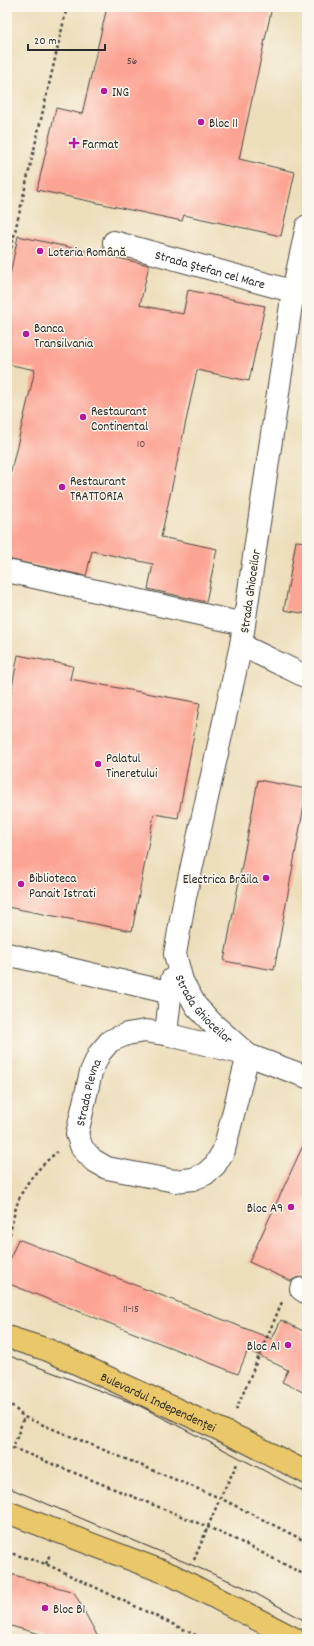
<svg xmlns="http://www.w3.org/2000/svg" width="314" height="1646" font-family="Dekko,sans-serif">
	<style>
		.building { fill: #fca494 }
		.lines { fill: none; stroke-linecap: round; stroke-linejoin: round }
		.minor-casing { stroke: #484641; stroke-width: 24 }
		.major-casing { stroke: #484641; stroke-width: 24 }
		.path { stroke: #484641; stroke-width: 2.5; stroke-dasharray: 3 3; stroke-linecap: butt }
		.minor { stroke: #fff; stroke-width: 22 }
		.major { stroke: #eac769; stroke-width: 22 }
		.tram { stroke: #2b2b2b; stroke-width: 1 }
		.poi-dot { fill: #b5179e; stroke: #fbf7ec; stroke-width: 1.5 }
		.labels { text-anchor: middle; stroke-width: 3; stroke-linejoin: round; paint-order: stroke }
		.number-label { font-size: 11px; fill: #5f4945 }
		.poi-label { font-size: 13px; fill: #2b2b2b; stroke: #fbf7ec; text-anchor: start }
		.street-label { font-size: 13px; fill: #2b2b2b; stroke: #fbf7ec }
	</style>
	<rect width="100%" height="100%" fill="#fbf7ec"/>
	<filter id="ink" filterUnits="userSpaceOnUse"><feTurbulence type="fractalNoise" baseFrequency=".025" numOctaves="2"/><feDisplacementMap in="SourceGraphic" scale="8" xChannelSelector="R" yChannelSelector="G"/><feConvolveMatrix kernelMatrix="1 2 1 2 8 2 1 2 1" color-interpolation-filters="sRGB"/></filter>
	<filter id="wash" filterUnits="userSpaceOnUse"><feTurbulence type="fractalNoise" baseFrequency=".012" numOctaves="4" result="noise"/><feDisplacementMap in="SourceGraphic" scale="16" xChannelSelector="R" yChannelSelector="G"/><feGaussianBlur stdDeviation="0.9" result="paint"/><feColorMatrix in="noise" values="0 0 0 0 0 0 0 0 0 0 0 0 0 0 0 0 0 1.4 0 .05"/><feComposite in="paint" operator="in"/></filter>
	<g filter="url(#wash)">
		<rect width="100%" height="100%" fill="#eddebb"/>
		<g id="blocks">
			<path class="building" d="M107,7H272L239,159L295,172L281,236L184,215L182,221L37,190L56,108L82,114Z
				M18,236L149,265L140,305L183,314L188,290L265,306L249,381L197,370L161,537L217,549L206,602L148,589L153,564L92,551L86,576L7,559V488L35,370L7,364V289Z
				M296,541L307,542V614L284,610Z
				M18,655L73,666L70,679L200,703L178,818L154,814L132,931L7,907V714Z
				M258,780L307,789L274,970L224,961Z
				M307,1137V1270L304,1277L296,1278L291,1281L249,1262Z
				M18,1239L272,1339L281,1320L307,1333V1394L282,1382L288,1370L248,1350L238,1374L7,1283V1267Z
				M7,1573L74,1592L99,1639H43L40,1634L7,1625Z"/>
		</g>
	</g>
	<g filter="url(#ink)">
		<use href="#blocks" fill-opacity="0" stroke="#484641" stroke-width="1"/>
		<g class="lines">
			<g class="minor-casing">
				<g id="minor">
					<path id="s1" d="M307,226L293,291L241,645L185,897L175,954L182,981L196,1006L213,1024L248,1055L224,1150L215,1165L205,1174L193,1179L175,1181L107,1168L93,1160L82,1148L77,1134L91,1072L99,1054L110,1041L127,1034L145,1031L166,1034L248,1055L307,1077"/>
					<path id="s2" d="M114,242L306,295"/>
					<path d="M7,571L244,624"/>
					<path d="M241,645L307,677"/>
					<path d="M7,954L171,993"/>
					<path d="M166,1034L172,979"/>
					<path d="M301,1289L307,1293"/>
				</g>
			</g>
			<g class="major-casing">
				<g id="major">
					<path id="s3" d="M7,1337L48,1350L247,1442L307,1473"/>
					<path d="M7,1512L172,1575L295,1639"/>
				</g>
			</g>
			<path class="path" d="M7,266L67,7
				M7,1246C12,1228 14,1205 24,1189C31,1176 46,1161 57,1152
				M7,1401L24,1417
				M236,1410L282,1302
				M307,1542L220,1498L24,1417L13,1448L208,1527L245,1544L307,1576
				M7,1552L46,1564L204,1639
				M194,1560L220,1498L237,1464
				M46,1564L50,1554"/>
			<use href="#minor" class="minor"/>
			<use href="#major" class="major"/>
			<path class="tram" d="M7,29L11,7
				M7,1355L140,1406L307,1493
				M7,1487L244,1587L307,1622"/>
		</g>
	</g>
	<g class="poi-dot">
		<circle cx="104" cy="91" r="4"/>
		<circle cx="201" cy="122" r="4"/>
		<path d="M72 137h4v4h4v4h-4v4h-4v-4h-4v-4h4z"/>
		<circle cx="40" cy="251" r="4"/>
		<circle cx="26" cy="334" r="4"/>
		<circle cx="83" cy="417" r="4"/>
		<circle cx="62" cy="487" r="4"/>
		<circle cx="98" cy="764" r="4"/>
		<circle cx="266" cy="878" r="4"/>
		<circle cx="21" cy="884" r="4"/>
		<circle cx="291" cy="1207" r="4"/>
		<circle cx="288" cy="1345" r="4"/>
		<circle cx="45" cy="1608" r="4"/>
	</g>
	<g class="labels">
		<g class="number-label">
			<text x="132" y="64">56</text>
			<text x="141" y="447">10</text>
			<text x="131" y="1312">11-15</text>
		</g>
		<g class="poi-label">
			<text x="112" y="96">ING</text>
			<text x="209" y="127">Bloc 11</text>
			<text x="82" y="148">Farmat</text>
			<text x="48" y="256">Loteria Română</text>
			<text x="34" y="332">Banca<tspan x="34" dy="15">Transilvania</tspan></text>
			<text x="91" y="415">Restaurant<tspan x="91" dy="15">Continental</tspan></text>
			<text x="70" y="485">Restaurant<tspan x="70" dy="15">TRATTORIA</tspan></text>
			<text x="106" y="762">Palatul<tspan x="106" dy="15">Tineretului</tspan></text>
			<text x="29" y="882">Biblioteca<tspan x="29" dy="15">Panait Istrati</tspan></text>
			<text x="258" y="883" text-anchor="end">Electrica Brăila</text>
			<text x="283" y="1212" text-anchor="end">Bloc A9</text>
			<text x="280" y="1350" text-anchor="end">Bloc A1</text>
			<text x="53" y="1613">Bloc B1</text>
		</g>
		<g class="street-label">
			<text dy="5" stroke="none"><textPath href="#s2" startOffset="100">Strada Ștefan cel Mare</textPath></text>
			<text transform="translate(249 591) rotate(-82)" y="5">Strada Ghioceilor</text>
			<text dy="5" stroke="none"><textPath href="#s1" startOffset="804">Strada Ghioceilor</textPath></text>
			<text dy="5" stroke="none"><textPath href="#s1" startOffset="1188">Strada Plevna</textPath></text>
			<text dy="5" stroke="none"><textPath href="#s3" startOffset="165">Bulevardul Independenței</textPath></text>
		</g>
	</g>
	<rect width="314" height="1646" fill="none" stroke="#fbf7ec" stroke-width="24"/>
	<path d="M28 44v6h77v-6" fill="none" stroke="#2b2b2b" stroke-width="2"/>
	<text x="34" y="44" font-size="12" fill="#2b2b2b" stroke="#fbf7ec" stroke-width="3" paint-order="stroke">20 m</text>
</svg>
